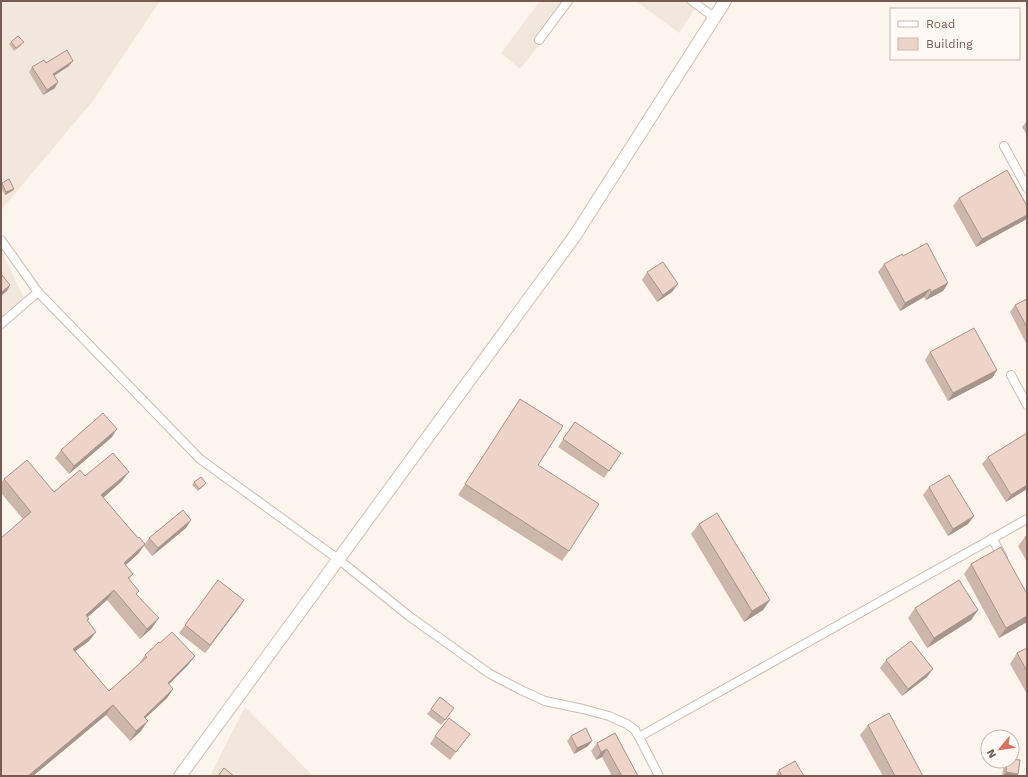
<svg xmlns="http://www.w3.org/2000/svg" width="1028" height="777" font-family="'Work Sans',sans-serif">
	<style>
		.residential { fill: #f2e7dc }
		.lines { fill: none; stroke-linecap: round; stroke-linejoin: round }
		.minor-casing { stroke: #cdbdb3; stroke-width: 10 }
		.secondary-casing { stroke: #d2bfb3; stroke-width: 14 }
		.minor { stroke: #fff; stroke-width: 8 }
		.secondary { stroke: #fff; stroke-width: 12 }
		.wall { fill: #cdb6ac }
		.shaded-wall { fill: #a7948c }
		.building { fill: #eed4c8; stroke: #a7948c }
	</style>
	<rect width="100%" height="100%" fill="#fbf5ee"/>
	<path class="residential" d="M1,1H160L93,101L1,210Z
		M540,1H575L520,69L501,53Z
		M636,1H700L679,33Z
		M1,249L26,303L1,325Z
		M245,707L313,776H210Z"/>
	<g class="lines">
		<g class="minor-casing">
			<path id="minor" d="M692,1L714,17
				M539,40L568,1
				M1004,146L1027,188
				M1,240L38,292L200,459L338,559L409,616L490,674L523,691L545,701L583,709L609,716L627,724L635,730L639,737L659,776
				M1,324L38,292
				M1011,375L1027,405
				M992,538L1003,558
				M639,737L1027,519"/>
		</g>
		<g class="secondary-casing">
			<path id="secondary" d="M180,776L574,237L725,1"/>
		</g>
		<use href="#minor" class="minor"/>
		<use href="#secondary" class="secondary"/>
	</g>
	<path class="wall" d="M11,42L22,45L14,51L9,44Z
		M46,63L69,66L54,76L55,88L43,95L29,72L32,67Z
		M1027,121V135L1022,127Z
		M1,183H2L14,189L12,191L5,195L1,188Z
		M959,198L1027,206V218L1025,220L976,247L953,206Z
		M903,256L948,283L943,291L926,300L924,297L900,311L878,272L884,264Z
		M647,272L672,292L657,302L642,280Z
		M1027,299V345L1010,312L1015,305Z
		M930,352L997,370L992,378L948,401L925,360Z
		M520,399L538,465L569,551L562,561L458,495Z
		M575,422L621,453L604,478L558,447Z
		M1027,433V489L1006,502L982,464L988,457Z
		M112,437L69,474L55,458L61,450Z
		M85,476L122,481L103,498L138,538L145,544L149,538L191,520L186,528L152,556L144,546L138,554L125,565L133,574L129,579L139,591L136,594L152,628L140,639L107,600L87,617L89,619L88,621L89,641L75,651L109,691L139,664L145,655L160,643L195,656L188,665L169,684L173,689L167,698L145,718L141,731L130,741L106,715L33,776L23,519L1,493V483L4,479L54,492Z
		M194,482L206,483L204,486L198,491L192,485Z
		M929,487L968,524L948,536L923,495Z
		M699,524L770,600L763,610L744,622L691,534Z
		M1027,536V562L1018,546L1025,537Z
		M971,564L1027,616V622L999,638L964,574Z
		M244,600L205,653L179,633L185,625Z
		M915,608L978,610L971,620L927,648L908,618Z
		M1027,648V694L1010,664L1017,653Z
		M886,660L927,677L902,696L880,668Z
		M431,709L450,714L441,725L427,714Z
		M868,725L923,776H883L860,735Z
		M615,733L638,776H612L602,757L596,760L591,751L597,743Z
		M470,734L450,760L430,744L435,736Z
		M571,736L588,746L574,754L567,741Z
		M1006,761H1012L1018,774L1017,776H1002L1004,763Z
		M779,770L804,776H775Z"/>
	<path class="shaded-wall" d="M73,61L69,66L49,79L53,74Z
		M58,82L55,88L43,95L47,90Z
		M14,189L12,191L5,195L6,192Z
		M1027,215V218L1025,220L976,247L982,239Z
		M948,283L943,291L926,300L931,292Z
		M678,284L672,292L657,302L663,295Z
		M10,285L7,291L1,296V293Z
		M930,289L924,297L900,311L905,303Z
		M997,370L992,378L948,401L953,393Z
		M117,429L112,437L69,474L74,466Z
		M129,472L122,481L95,505L101,495Z
		M1027,485V489L1006,502L1011,495Z
		M974,516L968,524L948,536L953,529Z
		M191,520L186,528L152,556L158,548Z
		M145,544L138,554L117,573L124,563Z
		M114,590L107,600L79,625L86,615Z
		M244,600L239,608L205,653L210,645Z
		M770,600L763,610L744,622L752,611Z
		M978,610L971,620L927,648L934,638Z
		M1027,616V622L999,638L1006,628Z
		M159,618L152,628L140,639L147,629Z
		M96,632L89,641L66,658L73,649Z
		M195,656L188,665L161,692L168,683Z
		M933,669L927,677L902,696L908,689Z
		M173,689L167,698L137,726L144,717Z
		M113,705L106,715L33,776H28Z
		M148,721L141,731L130,741L136,731Z
		M592,741L588,746L574,754L577,748Z
		M607,749L602,757L596,760L601,752Z
		M1006,772L1018,774L1017,776H1003Z"/>
	<path class="building" d="M18,36L24,42L16,48L11,42Z
		M67,50L73,61L53,74L58,82L47,90L32,67L44,60L46,63Z
		M1007,170L1027,206V215L982,239L959,198Z
		M9,179L14,189L6,192L2,183Z
		M927,243L948,283L931,292L930,289L905,303L884,264L902,254L903,256Z
		M663,262L678,284L663,295L647,272Z
		M2,275L10,285L1,293V276Z
		M1027,299V327L1015,305Z
		M974,328L997,370L953,393L930,352Z
		M520,399L563,426L538,465L599,504L569,551L465,484Z
		M103,413L117,429L74,466L61,450Z
		M575,422L621,453L609,471L563,439Z
		M1027,433V485L1011,495L988,457Z
		M113,453L129,472L101,495L138,538L139,537L145,544L124,563L133,574L128,578L139,591L136,594L159,618L147,629L114,590L86,615L89,619L87,620L96,632L73,649L109,691L147,657L145,655L159,642L160,643L172,632L195,656L168,683L173,689L144,717L148,721L136,731L113,705L28,776H1V538L31,512L4,479L27,460L54,492L80,470L85,476Z
		M949,475L974,516L953,529L929,487Z
		M201,477L206,483L199,489L194,482Z
		M183,510L191,520L158,548L149,538Z
		M717,513L770,600L752,611L699,524Z
		M1027,536V541L1025,537Z
		M1001,547L1027,594V616L1006,628L971,564Z
		M218,580L244,600L210,645L185,625Z
		M959,580L978,610L934,638L915,608Z
		M911,641L933,669L908,689L886,660Z
		M1027,648V671L1017,653Z
		M440,697L454,708L445,720L431,709Z
		M889,713L923,776H895L868,725Z
		M449,718L470,734L456,752L435,736Z
		M586,728L592,741L577,748L571,736Z
		M615,733L638,776H622L607,749L601,752L597,743Z
		M1012,759L1020,760L1018,774L1006,772L1007,761H1012Z
		M795,761L804,776H782L779,770Z
		M224,768L234,776H218Z"/>
	<rect width="1028" height="777" fill="none" stroke="#755b51" stroke-width="4"/>
	<rect x="890" y="8" width="130" height="52" fill="#fef9f4" stroke="#c7bab3"/>
	<rect x="898" y="21" width="20" height="6" fill="#ffffff" stroke="#c7bab3"/>
	<text x="926" y="28" font-size="12" fill="#755b51">Road</text>
	<rect x="898" y="38" width="20" height="12" fill="#eed4c8" stroke="#c7bab3"/>
	<text x="926" y="48" font-size="12" fill="#755b51">Building</text>
	<g transform="translate(1000 749) rotate(241)"><circle r="19" fill="#fef9f4" stroke="#c7bab3"/>
	<path d="M0-3L7 15L0 10L-7 15Z" fill="#d87160"/>
	<text y="-6" font-size="11" font-weight="bold" text-anchor="middle" fill="#755b51">N</text>
	</g>
</svg>
